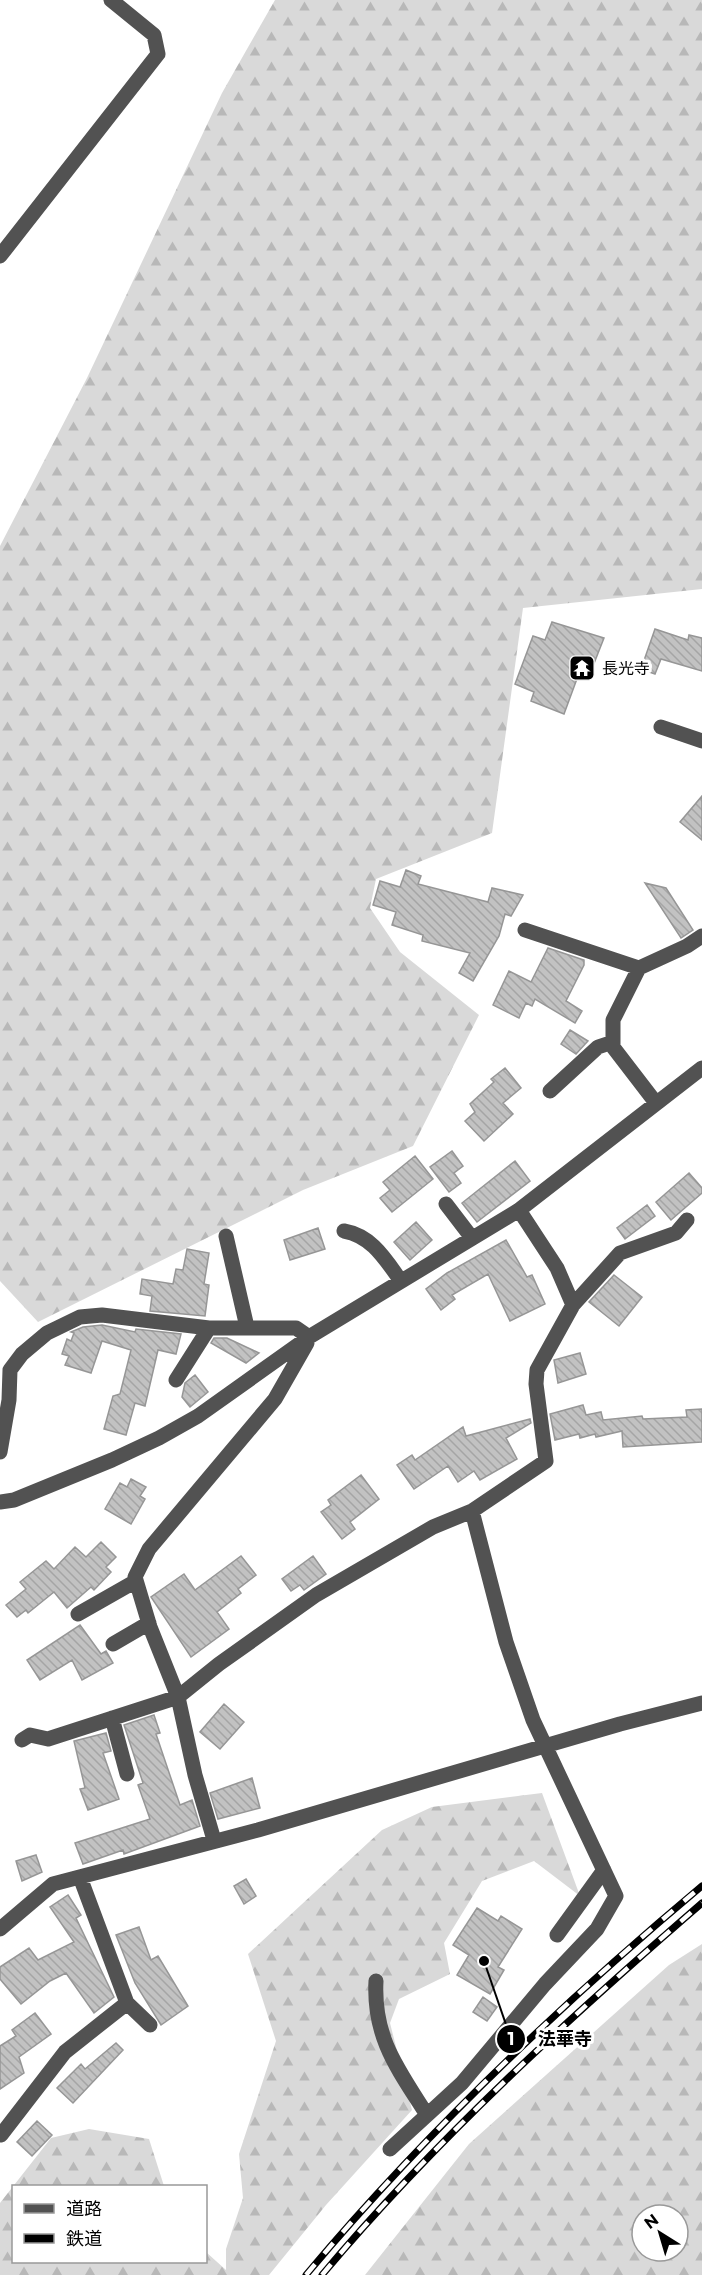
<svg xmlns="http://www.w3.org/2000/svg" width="702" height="2275" font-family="Montserrat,'Noto Sans JP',sans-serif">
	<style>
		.forest { fill: url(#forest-firs); fill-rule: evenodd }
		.building { fill: url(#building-back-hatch); stroke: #969696; stroke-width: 1.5 }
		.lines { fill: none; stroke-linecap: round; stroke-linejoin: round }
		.minor { stroke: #525252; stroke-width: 15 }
		.rail-casing { stroke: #000; stroke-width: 7 }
		.rail { stroke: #fff; stroke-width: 4.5; stroke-dasharray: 14; stroke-linecap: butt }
		.labels { text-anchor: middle; stroke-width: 6; stroke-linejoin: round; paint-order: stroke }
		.poi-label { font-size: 16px; fill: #000; stroke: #fff; text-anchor: start }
		.leader { fill: none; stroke: #000; stroke-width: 2 }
		.callout-dot { fill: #000; stroke: #fff; stroke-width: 2 }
		.mark-label { font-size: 18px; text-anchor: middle; font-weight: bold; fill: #fff }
		.callout-label { font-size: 18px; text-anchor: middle; font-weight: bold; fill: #000; stroke: #fff; stroke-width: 6; stroke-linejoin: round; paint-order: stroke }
	</style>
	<defs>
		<pattern id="forest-firs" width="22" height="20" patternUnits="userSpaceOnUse" patternTransform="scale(1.5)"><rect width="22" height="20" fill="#d9d9d9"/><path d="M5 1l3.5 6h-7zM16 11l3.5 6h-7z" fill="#b8b8b8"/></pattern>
		<pattern id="building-back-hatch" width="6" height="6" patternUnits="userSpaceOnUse" patternTransform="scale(1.5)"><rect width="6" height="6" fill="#c2c2c2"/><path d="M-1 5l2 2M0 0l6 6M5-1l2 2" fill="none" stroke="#a5a5a5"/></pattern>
	</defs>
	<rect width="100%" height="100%" fill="#fff"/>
	<path class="forest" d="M275,0H702V589L523,608L492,833L376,879L370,908L400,952L479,1015L413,1146L303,1190L38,1322L0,1281V546L87,378L222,93Z
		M542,1793L580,1896L534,1861L482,1881L444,1943L450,1974L399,1999L390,2023L412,2110L326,2205L269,2275H0V2203L51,2138L89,2129L149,2139L164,2186H14V2262H206V2252L226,2270V2249L243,2198L239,2154L276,2041L248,1954L382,1830L432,1807Z
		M702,1944V2275H365L469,2144L669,1965ZM642,2215H678V2251H642Z"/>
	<path class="building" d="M552,622L604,638L591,671L588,670L584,679L578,676L564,714L531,701L534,692L515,684L533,636L545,640Z
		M655,629L688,640L689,635L702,638V671L661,659L655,674L641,669Z
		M702,796V840L680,822Z
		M406,870L421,876L418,884L488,902L492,888L523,895L511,916L505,914L499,936L473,981L459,973L470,953L422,941L423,935L392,925L396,912L373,905L380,881L400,887Z
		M645,883L666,888L693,930L681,938Z
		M548,948L584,960V965L566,1001L582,1011L575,1023L535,999L532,1006L526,1003L519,1018L493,1005L509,971L531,982Z
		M570,1030L588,1041L576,1054L561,1044Z
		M505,1068L521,1088L503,1103L513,1114L484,1141L465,1121L475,1112L470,1104L494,1082L491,1079Z
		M452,1151L463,1166L454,1173L461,1183L449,1192L430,1167Z
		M415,1156L433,1179L392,1212L380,1198L390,1190L383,1182Z
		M515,1161L530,1181L477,1222L462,1203Z
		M689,1173L702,1188V1193L671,1220L656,1202Z
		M647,1205L655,1216L625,1239L617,1228Z
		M416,1222L432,1240L410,1260L394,1242Z
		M318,1228L325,1249L290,1260L284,1240Z
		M506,1240L527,1277L532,1275L545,1304L510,1321L488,1274L452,1295L455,1299L441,1310L426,1289L447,1273Z
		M187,1249L209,1253L204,1284L209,1285L205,1316L150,1311L152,1296L140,1294L142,1279L173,1284L176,1269L183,1270Z
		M614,1275L642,1297L619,1326L589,1302Z
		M102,1325L135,1332L136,1329L181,1334L176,1354L158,1350L145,1406L135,1403L126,1435L104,1429L113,1396L120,1394L131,1350L102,1341L91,1373L65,1365L69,1356L62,1354L67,1339L71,1341L74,1333L71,1332L83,1327Z
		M214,1338H227L259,1353L246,1363L211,1343Z
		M580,1353L586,1374L558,1383L554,1360Z
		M195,1375L208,1392L190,1407L182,1397L185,1383Z
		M583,1405L586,1415L601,1412L603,1420L642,1416L643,1419L687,1417L686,1410L702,1409V1442L623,1447L622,1431L596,1437L595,1434L580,1438L579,1434L555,1440L550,1414Z
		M530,1419L531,1423L506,1438L517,1459L480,1480L474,1471L458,1482L448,1466L414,1489L397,1465L412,1455L415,1460L463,1427L466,1436Z
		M361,1475L379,1499L350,1522L355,1529L342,1539L321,1512L331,1505L328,1500Z
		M131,1479L146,1487L140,1496L145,1499L131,1524L105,1509L120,1483L127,1487Z
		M101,1542L116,1557L106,1567L111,1572L94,1590L91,1587L67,1608L54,1592L28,1613L26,1610L17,1617L6,1605L26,1589L20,1582L46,1561L54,1569L75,1547L86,1557Z
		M241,1556L256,1575L238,1589L241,1593L217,1612L229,1629L191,1657L151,1597L184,1574L195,1590Z
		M313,1556L326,1574L304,1590L300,1585L291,1591L282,1579Z
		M80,1625L101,1654L106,1651L113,1663L82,1680L72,1660L40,1680L27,1660Z
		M224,1704L244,1722L220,1749L200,1732Z
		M154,1715L160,1733L156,1734L180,1805L192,1800L200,1826L124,1854L123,1850L83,1864L75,1843L150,1819L138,1785L143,1783L124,1725Z
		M106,1733L111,1751L103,1753L119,1799L88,1810L80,1789L85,1788L74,1741Z
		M252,1778L260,1808L218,1819L210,1793Z
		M36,1855L42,1872L22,1881L16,1861Z
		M246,1879L256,1896L244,1904L234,1886Z
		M68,1895L81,1915L76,1918L114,1997L94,2013L66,1973L50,1981L21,2004L0,1979V1967L29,1948L38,1960L74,1942L50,1907Z
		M477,1908L498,1921L501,1916L522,1929L498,1967L504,1970L490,1994L457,1975L469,1955L453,1945Z
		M139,1927L151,1960L158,1956L188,2006L161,2025L135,1983L116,1935Z
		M483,1997L497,2007L487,2021L473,2012Z
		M35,2013L51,2034L19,2057L24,2073L0,2089V2046L16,2036L12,2030Z
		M116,2043L123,2050L73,2103L57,2088L81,2064L85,2069Z
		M37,2121L52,2135L32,2156L17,2142Z"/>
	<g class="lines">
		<path class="minor" d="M0,256L158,54L154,35L111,0
			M661,727L702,741
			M525,930L639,968L613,1020V1047L656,1103
			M639,968L687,946L702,936
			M550,1091L598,1047L613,1042
			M446,1204L472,1238
			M344,1231C372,1236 385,1259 401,1281
			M226,1236L247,1327
			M573,1305L620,1253L676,1233L687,1220
			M176,1380L209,1328
			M0,1452L9,1400L10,1370L22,1354L47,1333L80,1317L102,1315L209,1328H296L309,1337
			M0,1502L14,1500L112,1460L159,1438L198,1416L309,1337L519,1210L702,1068
			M78,1614L136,1581
			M113,1644L149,1623
			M112,1718L127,1774
			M22,1740L30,1735L48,1739L178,1697L219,1664L316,1595L433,1527L472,1511L546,1461L536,1384L537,1370L573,1305L557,1268L519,1210
			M214,1840L195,1775L178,1697L150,1627L135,1577L149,1549L275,1399L307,1343
			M0,1929L53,1884L258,1830L620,1724L702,1703
			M557,1935L604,1870
			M376,1981C373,2038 398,2069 427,2115
			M127,2003L150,2025
			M1,2135L65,2052L127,2003L80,1877
			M390,2149L462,2083L545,1984L597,1929L616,1896L533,1720L506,1642L472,1511"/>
		<g class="rail-casing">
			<path id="rail" d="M306,2275C425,2133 560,2005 702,1886
				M322,2275C437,2138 568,2019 702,1903"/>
		</g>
		<use href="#rail" class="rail"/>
	</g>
	<defs>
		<g id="temple-square" transform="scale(1.35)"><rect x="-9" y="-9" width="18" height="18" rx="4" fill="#000" stroke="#fff"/><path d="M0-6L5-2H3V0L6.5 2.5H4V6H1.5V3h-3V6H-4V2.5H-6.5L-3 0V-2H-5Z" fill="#fff"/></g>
	</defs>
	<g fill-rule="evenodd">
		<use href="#temple-square" x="582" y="668"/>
	</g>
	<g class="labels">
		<g class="poi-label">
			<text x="602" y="674">長光寺</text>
		</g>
	</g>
	<path class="leader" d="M484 1961L511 2039"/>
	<g class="callout-dot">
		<circle cx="484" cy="1961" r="6"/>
		<circle cx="511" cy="2039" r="15"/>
	</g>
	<g class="mark-label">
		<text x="511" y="2045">1</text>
	</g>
	<g class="callout-label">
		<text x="565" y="2045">法華寺</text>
	</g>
	<rect x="12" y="2185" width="195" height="78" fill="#ffffff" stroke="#999999" stroke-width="1.5"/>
	<rect x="24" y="2204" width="30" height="9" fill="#525252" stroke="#999999" stroke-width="1.5"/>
	<text x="66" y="2215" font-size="18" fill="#000000">道路</text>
	<rect x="24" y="2234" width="30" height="9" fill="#000000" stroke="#999999" stroke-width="1.5"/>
	<text x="66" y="2245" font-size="18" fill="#000000">鉄道</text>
	<g transform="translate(660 2233) rotate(323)"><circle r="28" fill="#ffffff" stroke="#999999" stroke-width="1.5"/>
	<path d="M0-4.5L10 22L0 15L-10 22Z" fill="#000000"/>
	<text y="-9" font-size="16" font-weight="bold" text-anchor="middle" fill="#000000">N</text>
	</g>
</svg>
